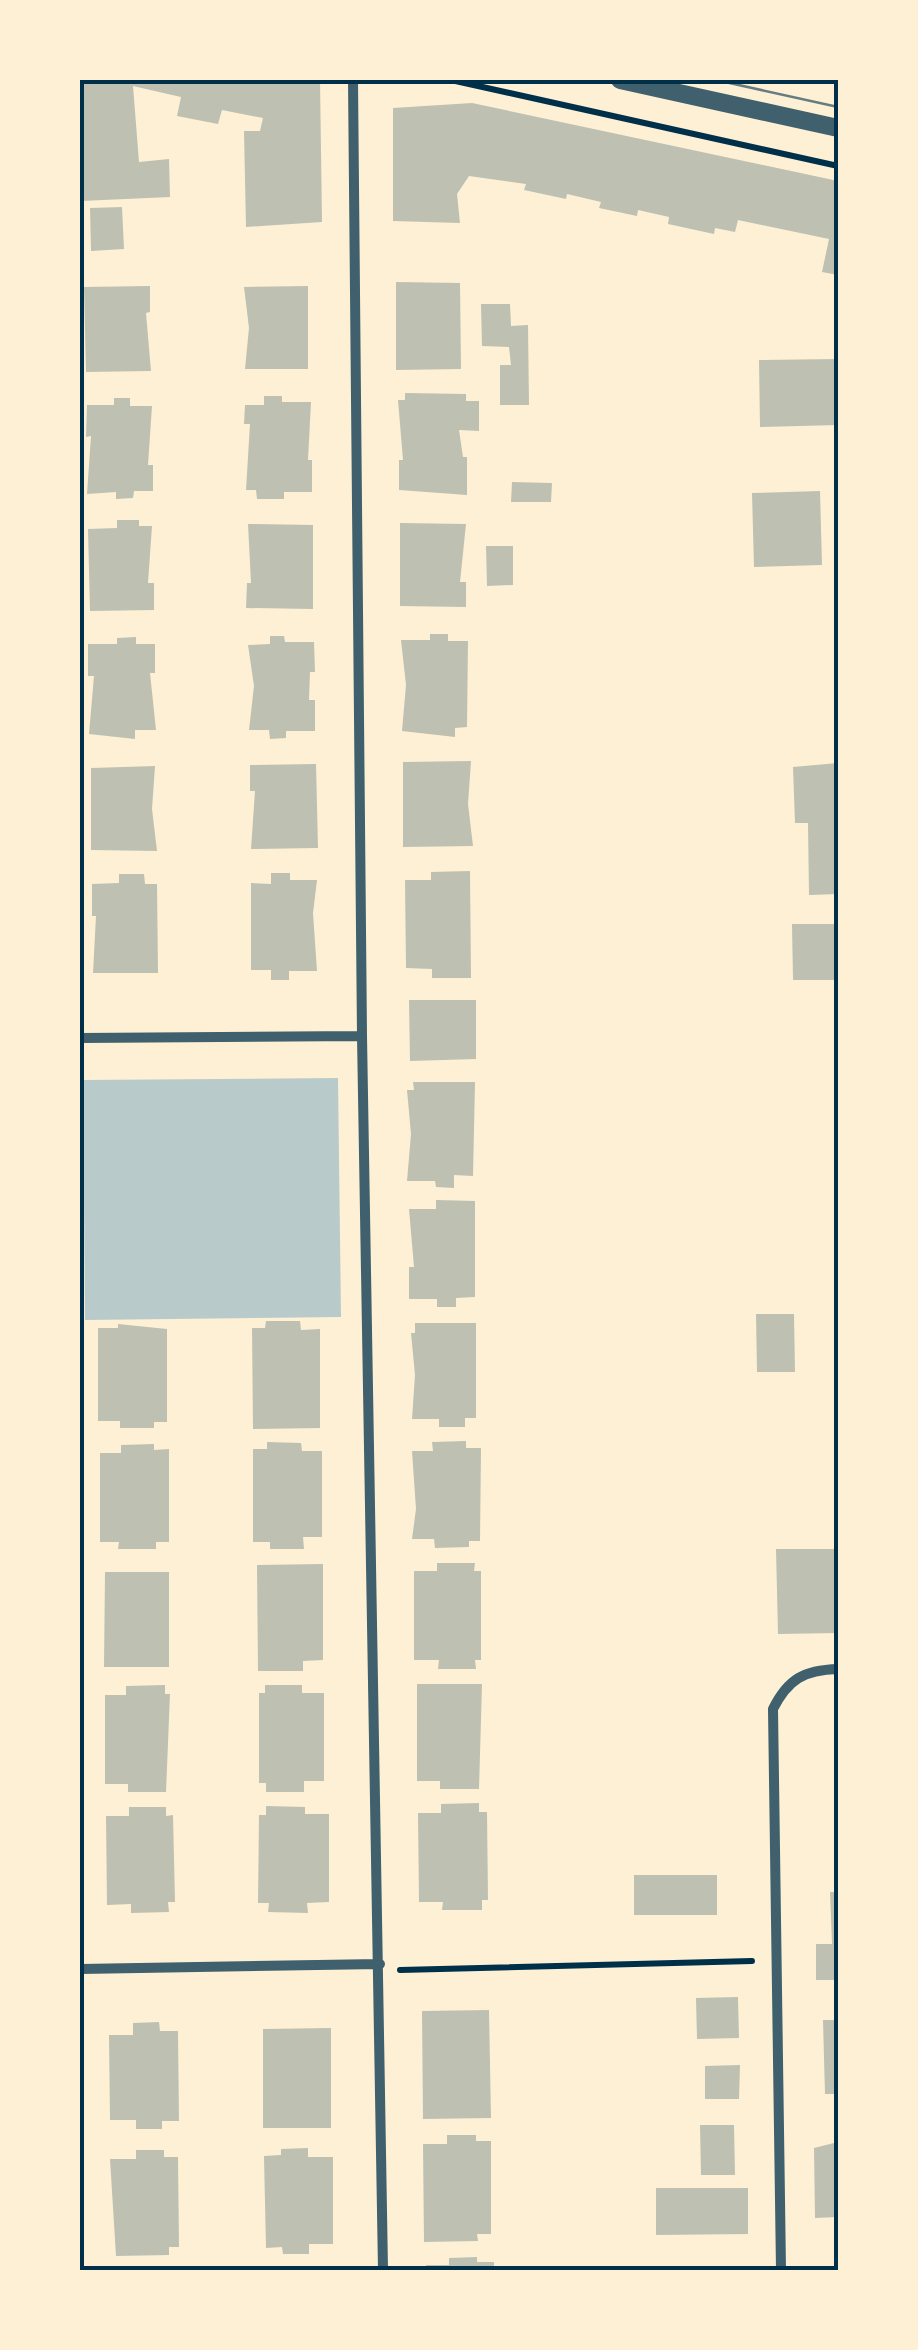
<svg xmlns="http://www.w3.org/2000/svg" width="918" height="2350" font-family="Figtree,sans-serif">
	<style>
		.green { fill: #b9caca }
		.building { fill: #bec0b2 }
		.lines { fill: none; stroke-linecap: round; stroke-linejoin: round }
		.path { stroke: #003049; stroke-width: 6 }
		.minor { stroke: #3f606c; stroke-width: 10 }
		.tertiary { stroke: #3f606c; stroke-width: 18 }
		.tram { stroke: #657d81; stroke-width: 2.5 }
		.neatline { fill: none; stroke: #003049; stroke-width: 4 }
	</style>
	<rect width="100%" height="100%" fill="#fdf0d5"/>
	<path class="green" d="M338,1078L341,1317L85,1320L83,1080Z"/>
	<path class="building" d="M80,80H320L322,222L246,227L244,131H260L263,118L222,110L218,124L177,116L181,97L133,86L139,162L169,159L170,197L81,201Z
		M472,103L838,181V275L822,272L829,239L738,220L735,232L715,228L714,234L668,224L669,217L638,210L637,216L599,208L601,202L567,194L566,199L524,190L526,184L469,176L457,194L460,223L393,221V108Z
		M122,207L124,249L91,251L90,208Z
		M396,282L460,283L461,369L396,370Z
		M150,286V312L146,313L151,371L86,372L84,287Z
		M308,286V369H245L249,328L244,287Z
		M481,304H510L511,326L528,325L529,405H500V365H511L509,347L482,346Z
		M838,359V425L760,427L759,360Z
		M405,393L466,394V401H479V431L459,430L463,457H467V495L399,490V460H403L398,400H405Z
		M264,396H282V402H311L308,460H312V492H284V499H257L256,490H246L250,424H244L245,405H264Z
		M114,398H130V406H152L148,465H153V491H134L133,498L116,499V492L87,494L91,436L86,437L87,405H114Z
		M512,482L552,483L551,502H511Z
		M820,491L822,565L754,567L752,493Z
		M117,520H139V526H152L148,583H154V610L90,611L88,529L117,528Z
		M400,523L466,524L460,582H466V607L400,606Z
		M248,524L313,525V609L246,608L247,583H251Z
		M486,546H513V585L487,586Z
		M430,634H448V641H468L467,727L455,728V737L402,731L406,685L401,640H430Z
		M270,636H284L285,642H314L315,672H310L309,700H315V731H286V738L270,739L269,730H249L254,686L248,645L270,644Z
		M136,637V644H155V673H150L156,730H135V739L89,734L94,676H88V644H117V638Z
		M471,761L468,804L473,846L403,847V762Z
		M838,763V894L809,895L808,823H795L793,767Z
		M316,764L318,848L251,849L255,791H250V765Z
		M155,766L152,809L157,851L91,850V768Z
		M470,871L471,978H432V969L406,968L405,880H431V872Z
		M271,873H290V880H317L313,913L317,971H289V980H271V970H251V883L271,884Z
		M119,874H144L145,884H157L158,973H93L96,916H92V884L119,883Z
		M792,924H838V980H793Z
		M409,1000H476V1059L410,1061Z
		M413,1082H475L473,1176L454,1175V1188L436,1187L435,1181H407L411,1134L407,1090H414Z
		M436,1200L475,1201V1297L456,1298V1307H437V1299H409V1267H414L409,1209H436Z
		M756,1314H794L795,1372H757Z
		M266,1321H300L301,1330L320,1329V1428L253,1429L252,1328H265Z
		M415,1323H476V1418H465V1427H439V1419H412L415,1375L411,1333H415Z
		M118,1324L167,1329V1422H154V1428H120V1421H98V1328H118Z
		M466,1441V1448H481L480,1541H469V1547L435,1548L434,1539H412L416,1509L412,1451H433L432,1442Z
		M267,1442L301,1443L302,1451H322V1537H303L304,1549H270V1542H253V1449H267Z
		M154,1444V1450L169,1449V1542H156V1549H118L119,1542H100V1453H121V1445Z
		M776,1549H838V1633L778,1634Z
		M437,1563H475L474,1571H481V1660H475L476,1669H438L439,1660H414V1571H437Z
		M323,1564V1660L303,1661V1671H258L257,1565Z
		M105,1572H169V1667H104Z
		M417,1684H482L479,1789H440V1781H417Z
		M165,1685V1694H170L166,1792H128V1784H105V1695H126V1686Z
		M265,1685H302V1693H324V1781H304V1792H266V1783H259V1693H265Z
		M479,1803V1812H487L488,1900H482V1910H442L443,1902H419L418,1813H441V1804Z
		M266,1806L305,1807V1814H329V1902L307,1903L308,1913L268,1912L269,1903H258L259,1815H266Z
		M129,1807H166V1816L173,1815L175,1902H168L169,1912L131,1913V1904L107,1905L106,1816H129Z
		M634,1875H717V1915H634Z
		M830,1892H838V1980H816V1944H832Z
		M738,1997L739,2038L697,2039L696,1998Z
		M489,2010L491,2118L423,2119L422,2011Z
		M823,2020H838V2094H825Z
		M159,2022L160,2031H178L179,2121H162V2129H136V2120H110L109,2035H133V2023Z
		M331,2028V2128H263V2029Z
		M740,2065L739,2099H705V2066Z
		M700,2125H734L735,2175H701Z
		M447,2135H476V2141H491V2234H477L478,2241L424,2242L423,2144H447Z
		M838,2142V2217L815,2218L814,2148Z
		M308,2148V2157H333V2244H309V2254H283L282,2247L266,2248L264,2156L281,2155V2149Z
		M136,2150H164V2157H178L179,2247H169V2255L116,2256L110,2159H136Z
		M656,2188H748V2234L656,2235Z
		M477,2257V2262H494V2270H426V2265H449V2258Z"/>
	<g class="lines">
		<path class="path" d="M451,80L838,166
			M400,1970L752,1961"/>
		<path class="minor" d="M353,80L362,1036L383,2270
			M80,1038L362,1036
			M80,1969L380,1964
			M781,2270L773,1709C788,1679 804,1670 838,1669"/>
		<path class="tertiary" d="M620,80L838,128"/>
		<path class="tram" d="M716,80L838,107"/>
	</g>
	<rect width="918" height="2350" fill="none" stroke="#fdf0d5" stroke-width="165"/>
	<rect x="82" y="82" width="754" height="2186" class="neatline"/>
</svg>
